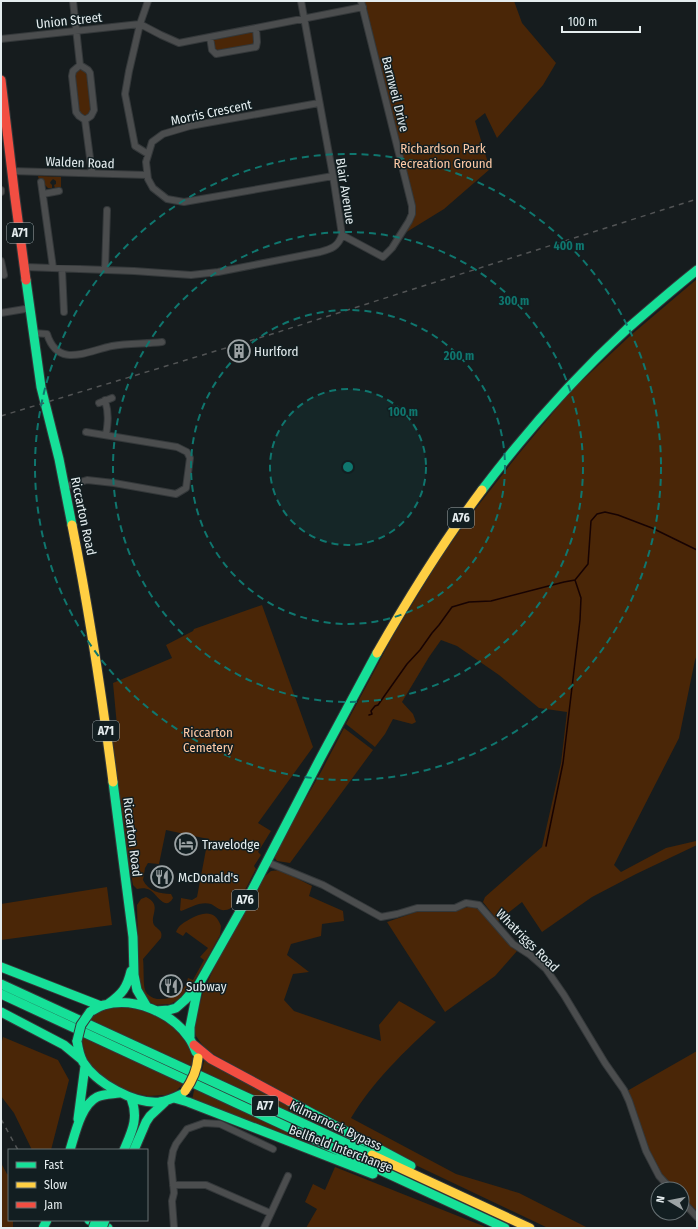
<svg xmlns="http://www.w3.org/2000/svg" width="698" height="1229" font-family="'Fira Sans Condensed',sans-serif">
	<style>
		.green { fill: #4a2607 }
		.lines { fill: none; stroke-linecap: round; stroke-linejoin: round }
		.stream { stroke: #170303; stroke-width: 1.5 }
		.street-casing { stroke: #34383a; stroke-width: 8 }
		.fast-casing { stroke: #34383a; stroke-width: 11 }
		.slow-casing { stroke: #34383a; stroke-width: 11 }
		.jam-casing { stroke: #34383a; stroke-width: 11 }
		.street { stroke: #4b4d4e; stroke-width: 6 }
		.fast { stroke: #16e098; stroke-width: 9 }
		.slow { stroke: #ffcf43; stroke-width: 9 }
		.jam { stroke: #f24e42; stroke-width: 9 }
		.rail { stroke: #525455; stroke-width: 1.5; stroke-dasharray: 5 5; stroke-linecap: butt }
		.fast-bridge-casing { stroke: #34383a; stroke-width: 11; stroke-linecap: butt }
		.slow-bridge-casing { stroke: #34383a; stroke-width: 11; stroke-linecap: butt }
		.fast-bridge { stroke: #16e098; stroke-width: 9 }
		.slow-bridge { stroke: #ffcf43; stroke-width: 9 }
		.ring { fill: none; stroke: #0f766e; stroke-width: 2; stroke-dasharray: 7 5 }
		.labels { text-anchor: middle; stroke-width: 3; stroke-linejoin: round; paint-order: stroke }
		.shield { fill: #121e21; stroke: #a5aeb0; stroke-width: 1 }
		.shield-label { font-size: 12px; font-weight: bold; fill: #e4ecee }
		.street-label { font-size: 13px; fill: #e4ecee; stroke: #121e21 }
		.park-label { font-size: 13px; fill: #ffcaa6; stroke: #121e21 }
		.poi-label { font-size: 13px; fill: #e4ecee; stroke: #121e21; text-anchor: start }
		.centre { fill: #0f766e; stroke: #121e21; stroke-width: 2 }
		.ring-label { font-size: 12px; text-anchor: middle; font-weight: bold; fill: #0f766e; stroke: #121e21; stroke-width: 3; stroke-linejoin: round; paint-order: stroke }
	</style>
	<rect width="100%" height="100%" fill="#161c1e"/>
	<path class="green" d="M364,1H514L522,23L556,63L543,85L497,138L485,113L475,121L490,169L444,209L405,233L414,216Z
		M251,31L253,33L254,42L252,45L221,51H217L214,47L213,40L215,38Z
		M82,69L88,74L92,109L88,115L84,116L78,112L75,73L77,70Z
		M38,176L61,177V187L55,188L54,185L56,184V181L53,179L51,181L50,183L52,185V188H48L43,183L39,180Z
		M697,279V655L695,660L679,738L614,865L621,872L666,848L696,841L697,845L636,874L592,897L542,932L522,902L498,921L483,902L485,897L542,847L561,763L567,712L539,708L499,675L457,646L441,640L429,657L402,702L413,714L416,722L412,724L393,719L385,734L375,747L346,724L393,636L441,557L473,512L517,456L571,391L631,335Z
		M262,605L313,747L258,823L271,831L258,852L261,855L254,866L256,869C250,879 238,910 225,910C220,911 215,906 211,904C200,901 190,908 181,911L180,910L181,898L192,900L197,897L208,839L166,830L159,864L148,863L145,868L143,880C148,891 160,894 171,894L173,898C165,912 157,894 150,890C146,888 142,888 137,889L133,885L124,838L110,728L117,726L113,683L172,658L166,645L193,631L194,629Z
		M344,728L373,750L290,863L277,861L274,857L275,852L321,772Z
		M280,870L312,886L309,896L343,911L344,921L322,924L321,936L291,944L287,955L309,972L293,974L284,1000L294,1011L381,1041L379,1025L399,1001L436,1022C405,1051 373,1081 351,1118L456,1174L519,1193L588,1228H548L386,1151L206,1050L196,1036L194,1027L203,992L219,957L265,876L271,871Z
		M107,887L112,925L1,940V904Z
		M146,897C163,905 149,916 154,925C158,930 163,930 161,938L143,959C144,966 143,984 145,990C147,995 152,998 157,999C173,1000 184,994 188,978L193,980L204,960L200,957L208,948L186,932L183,936L176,932C179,925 183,923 190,919C203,912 215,909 221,926L220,935L201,970L187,992L176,1001L170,1004L155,1005L148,1001L139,987L137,905L141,899Z
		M471,906L478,909L517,951L495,976L445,1012L387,922L419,911L458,910Z
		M128,1007L153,1014L172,1026L188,1044L193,1054V1067L88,1020L101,1009Z
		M81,1035L185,1082L176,1091L166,1095L148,1096L134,1093L111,1084L86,1061Z
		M3,1037L58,1060L69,1080L51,1150H32L14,1113L1,1096V1045Z
		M697,1051V1211L682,1196V1189H674C650,1166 639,1122 627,1091Z
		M205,1058L355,1140L201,1074Z
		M195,1086L362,1164L192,1100Z
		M1,1163L7,1174L9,1175V1220H13V1228H1Z
		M335,1167L483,1226L487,1228H306L317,1209L305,1202L313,1184L325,1190Z"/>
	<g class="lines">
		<path class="stream" d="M369,715L372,714L371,711L375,706L378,705L407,664L420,650L432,633L439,625L452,607L469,602L491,601L564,582L575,580
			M546,846L563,763L580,620L581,598L575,580L588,564L591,521L597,514L605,512L618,515L652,528L697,550"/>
		<g class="street-casing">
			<path id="street" d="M73,1L80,65L73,71L72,76L76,112L79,116L85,120L92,173
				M148,1L140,24L129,71L125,94L135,146L148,154
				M140,24L161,35L179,43L363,7
				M210,37L212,50L216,54L256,47L257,42L256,28
				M1,39L140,24
				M80,65L88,70L90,73L94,110L91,116L85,120
				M319,103L190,126L163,134L152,142L146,162L148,179L153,188L167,199L184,202L333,176
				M11,171L147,175
				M41,182L53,268
				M1,190V192
				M43,194L59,191
				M342,235L383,257L392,248L409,221L412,214V206L361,1
				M1,261L4,275
				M25,267L134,271L191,275L218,272L320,252C331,249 338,247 342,235L333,176L301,1
				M62,269L64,312
				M105,270L107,210
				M1,313L31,308
				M34,333L47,334C58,369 87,351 112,346C128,343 145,344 162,342
				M105,400C109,414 108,422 106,435
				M99,403L112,398
				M64,487L87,480L114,483L176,494L186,488L190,458L187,452L177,447L86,432
				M267,862L323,885L381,917L397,914L417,908H455L466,903L479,905L513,944L530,955L546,969L564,995L605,1063L624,1090L629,1101L646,1151L659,1176L671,1189
				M173,1185H206L270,1213
				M682,1201L697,1217
				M174,1228L172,1201L174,1193L171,1163L173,1151L176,1144L187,1129L204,1123L220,1124L273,1149
				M264,1228L288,1176"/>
		</g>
		<g class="fast-casing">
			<path id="fast" d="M26,280L41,387L59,459L72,525
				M482,490C526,432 574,378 627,329C650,309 673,289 697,270
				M113,782L133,937L134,975L137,990L147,1007
				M1,967L101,1006
				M1,984L372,1155
				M1,994L505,1228
				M108,1004C122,994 127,988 131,971
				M156,1011L169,1010L176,1008L185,1000L199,984L251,892L321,757L377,653
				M1,1012L64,1045L81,1059
				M90,1012C94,1010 99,1006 104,1005C134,996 172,1013 189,1038C192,1042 194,1047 196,1052
				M190,1037V1027L198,987
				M77,1041C78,1048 79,1055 83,1062C96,1083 134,1104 159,1102C168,1101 174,1098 182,1094
				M174,1098L188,1102L373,1174
				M289,1101L411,1166
				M78,1119L85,1066
				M70,1150C75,1134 81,1105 97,1097C103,1094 112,1094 119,1093
				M124,1150C132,1131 139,1118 131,1098
				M134,1150L146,1122L150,1116L165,1102
				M89,1220L108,1228"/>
		</g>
		<g class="slow-casing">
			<path id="slow" d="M72,525C89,610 102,696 113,782
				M377,653C409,597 443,542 482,490
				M372,1155L530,1228"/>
		</g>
		<g class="jam-casing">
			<path id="jam" d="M1,80L15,198L26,280
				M194,1045L211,1059L289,1101"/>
		</g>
		<use href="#street" class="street"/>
		<use href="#fast" class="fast"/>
		<use href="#slow" class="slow"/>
		<use href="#jam" class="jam"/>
		<path class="rail" d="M1,416L272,334L697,199
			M1,1119L18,1150
			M42,1220L43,1228"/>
		<g class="fast-bridge-casing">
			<path id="fast-bridge" d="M77,1041L81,1025L90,1012
				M43,1228L47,1220
				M93,1228L96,1220
				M102,1228L105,1220"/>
		</g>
		<g class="slow-bridge-casing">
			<path id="slow-bridge" d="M185,1091C192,1081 197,1071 198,1058"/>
		</g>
		<use href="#fast-bridge" class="fast-bridge"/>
		<use href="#slow-bridge" class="slow-bridge"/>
	</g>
	<circle cx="348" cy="467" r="78" fill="#0f766e" fill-opacity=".12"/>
	<g class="ring">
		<circle cx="348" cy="467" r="78"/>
		<circle cx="348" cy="467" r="157"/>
		<circle cx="348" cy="467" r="235"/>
		<circle cx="348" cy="467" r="313"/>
	</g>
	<defs>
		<g id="building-ring" transform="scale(1.15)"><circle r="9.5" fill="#121e21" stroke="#9ca3a5" stroke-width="1.5"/><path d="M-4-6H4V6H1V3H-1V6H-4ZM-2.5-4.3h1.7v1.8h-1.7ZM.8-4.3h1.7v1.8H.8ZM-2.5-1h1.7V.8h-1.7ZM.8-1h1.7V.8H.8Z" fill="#9ca3a5"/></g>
		<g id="hotel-ring" transform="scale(1.15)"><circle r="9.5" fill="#121e21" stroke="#9ca3a5" stroke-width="1.5"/><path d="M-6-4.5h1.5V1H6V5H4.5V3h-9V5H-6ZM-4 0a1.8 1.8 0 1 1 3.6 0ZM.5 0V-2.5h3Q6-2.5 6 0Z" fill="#9ca3a5"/></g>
		<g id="restaurant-ring" transform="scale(1.15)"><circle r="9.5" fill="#121e21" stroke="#9ca3a5" stroke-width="1.5"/><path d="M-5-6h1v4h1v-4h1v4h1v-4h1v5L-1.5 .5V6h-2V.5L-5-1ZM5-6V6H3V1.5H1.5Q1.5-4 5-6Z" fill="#9ca3a5"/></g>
	</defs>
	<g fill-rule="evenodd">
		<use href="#building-ring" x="239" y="351"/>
		<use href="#hotel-ring" x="186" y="844"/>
		<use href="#restaurant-ring" x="162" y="877"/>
		<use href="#restaurant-ring" x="171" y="986"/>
	</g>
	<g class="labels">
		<g class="shield">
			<rect x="7" y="223" width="26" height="20" rx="3"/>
			<rect x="448" y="508" width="26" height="20" rx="3"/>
			<rect x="93" y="721" width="26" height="20" rx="3"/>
			<rect x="232" y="890" width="26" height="20" rx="3"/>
			<rect x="252" y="1096" width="26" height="20" rx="3"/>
		</g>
		<g class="shield-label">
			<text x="20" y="237">A71</text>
			<text x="461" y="522">A76</text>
			<text x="106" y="735">A71</text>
			<text x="245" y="904">A76</text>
			<text x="265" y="1110">A77</text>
		</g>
		<g class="street-label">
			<text transform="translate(69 20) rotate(-6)" y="5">Union Street</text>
			<text transform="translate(396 94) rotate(76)" y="5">Barnweil Drive</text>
			<text transform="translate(211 112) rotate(-12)" y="5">Morris Crescent</text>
			<text transform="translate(80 162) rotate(2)" y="5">Walden Road</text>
			<text transform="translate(346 191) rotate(81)" y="5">Blair Avenue</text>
			<text transform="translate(84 516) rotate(78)" y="5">Riccarton Road</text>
			<text transform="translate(133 837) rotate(83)" y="5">Riccarton Road</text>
			<text transform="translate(528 940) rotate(45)" y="5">Whatriggs Road</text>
			<text transform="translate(336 1125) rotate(25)" y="5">Kilmarnock Bypass</text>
			<text transform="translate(341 1148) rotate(21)" y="5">Bellfield Interchange</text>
		</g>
		<g class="park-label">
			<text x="443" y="153">Richardson Park<tspan x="443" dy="15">Recreation Ground</tspan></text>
			<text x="208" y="737">Riccarton<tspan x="208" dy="15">Cemetery</tspan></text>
		</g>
		<g class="poi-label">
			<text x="254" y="356">Hurlford</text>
			<text x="202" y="849">Travelodge</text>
			<text x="178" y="882">McDonald's</text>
			<text x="186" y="991">Subway</text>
		</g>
	</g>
	<circle cx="348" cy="467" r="6" class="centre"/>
	<g class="ring-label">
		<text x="569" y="250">400 m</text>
		<text x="514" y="305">300 m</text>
		<text x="459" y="360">200 m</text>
		<text x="403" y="416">100 m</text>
	</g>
	<rect width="698" height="1229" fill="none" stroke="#e4ecee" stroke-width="4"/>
	<rect x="8" y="1149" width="140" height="72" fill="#121e21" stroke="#667073"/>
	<rect x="16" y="1162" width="20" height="6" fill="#16e098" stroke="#667073"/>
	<text x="44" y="1169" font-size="12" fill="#e4ecee">Fast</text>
	<rect x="16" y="1182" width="20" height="6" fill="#ffcf43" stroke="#667073"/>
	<text x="44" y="1189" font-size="12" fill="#e4ecee">Slow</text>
	<rect x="16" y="1202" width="20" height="6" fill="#f24e42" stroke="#667073"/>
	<text x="44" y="1209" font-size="12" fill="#e4ecee">Jam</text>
	<g transform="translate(670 1201) rotate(280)"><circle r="19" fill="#121e21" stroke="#667073"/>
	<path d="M0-3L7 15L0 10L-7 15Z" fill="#9ca3a5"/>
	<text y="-6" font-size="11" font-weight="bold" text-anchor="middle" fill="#e4ecee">N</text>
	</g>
	<path d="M562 26v6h78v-6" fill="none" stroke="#e4ecee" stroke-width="2"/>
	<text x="568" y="26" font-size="12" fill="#e4ecee" stroke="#121e21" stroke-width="3" paint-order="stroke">100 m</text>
</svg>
